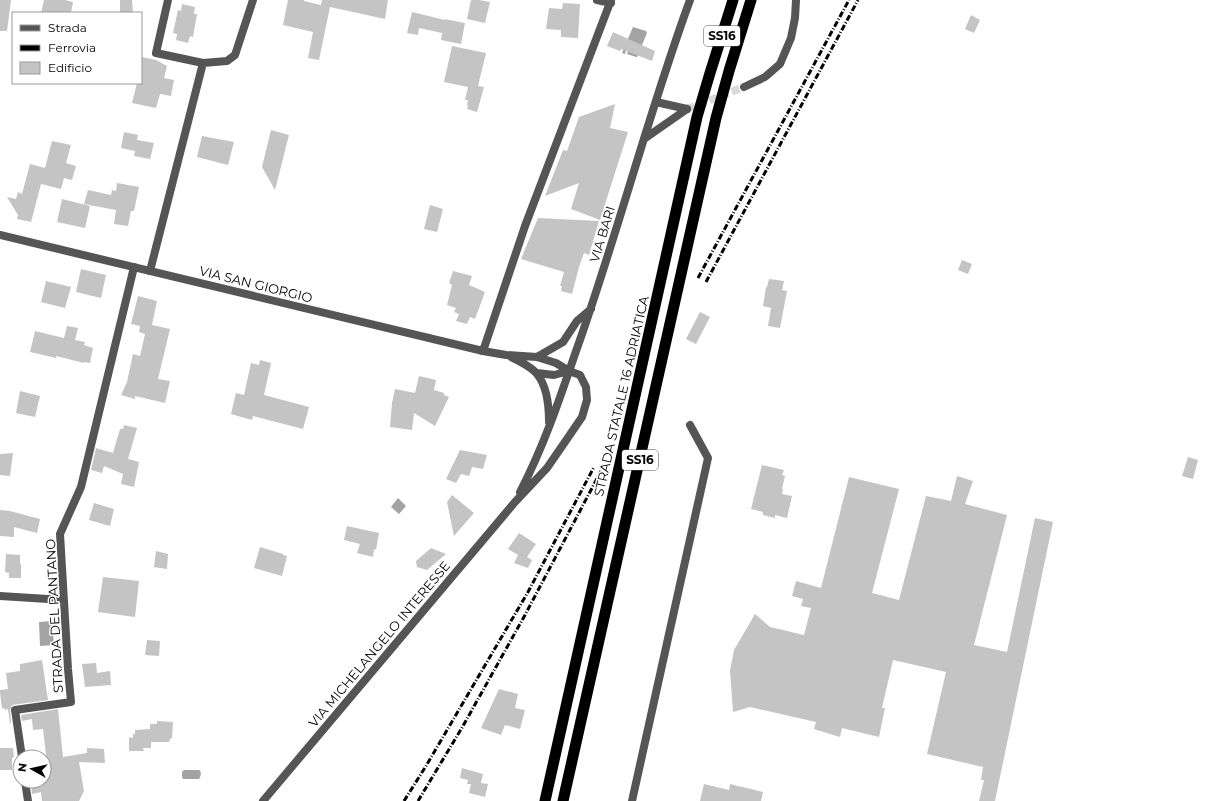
<svg xmlns="http://www.w3.org/2000/svg" width="1226" height="801" font-family="Montserrat,sans-serif">
	<style>
		.water { fill: #a3a3a3 }
		.building { fill: #c4c4c4 }
		.lines { fill: none; stroke-linecap: round; stroke-linejoin: round }
		.tertiary-tunnel { stroke: #d9d9d9; stroke-width: 8; stroke-dasharray: 8 4; stroke-linecap: butt }
		.minor { stroke: #555; stroke-width: 8 }
		.tertiary { stroke: #555; stroke-width: 8 }
		.trunk { stroke: #000; stroke-width: 11 }
		.rail { stroke: #000; stroke-width: 3; stroke-dasharray: 6 2 1 2; stroke-linecap: butt }
		.labels { text-anchor: middle; stroke-width: 3; stroke-linejoin: round; paint-order: stroke }
		.shield { fill: #fff; stroke: #4c4c4c; stroke-width: 1 }
		.shield-label { font-size: 12px; font-weight: bold; fill: #000 }
		.street-label { font-size: 13px; fill: #000; stroke: #fff }
	</style>
	<rect width="100%" height="100%" fill="#fff"/>
	<path class="water" d="M633,27L646,31L647,33L637,57H636L627,54L628,51L626,50L625,54L622,53Z
		M398,498L406,506L399,514L391,507Z
		M52,621L54,645L40,646L39,622Z
		M184,770H199C202,772 201,776 199,779H183L182,777V772Z"/>
	<path class="building" d="M0,0H11L7,31H0Z
		M44,0H65L73,2L71,13H41Z
		M120,0H132L133,13H120Z
		M288,0H304V1L321,5L322,0H388L385,19L330,7L319,60L308,58L313,32L283,25Z
		M471,0H479L490,2L485,23L467,19Z
		M563,3L580,4L578,38L561,37V30L546,29L549,8L562,9Z
		M182,4L195,7L194,14H197L193,37L190,36L188,43L176,40L177,34L173,33L178,10L181,11Z
		M412,12L445,20V19L465,23L461,44L441,40L442,33L419,28L418,35L407,33Z
		M971,15L980,20L974,33L965,29Z
		M613,32L655,51L652,61L621,49L620,51L607,46Z
		M452,46L486,53L478,86L484,87L477,112L467,109L468,105H467L468,100H465L468,87L444,82Z
		M142,57L156,60L167,66L164,78L174,80L171,96L160,94L156,108L132,103L137,83H141V63Z
		M615,104L610,128L628,132L600,220L571,209L579,183L545,196L563,150L567,151L579,117Z
		M271,130L289,135L275,190L262,167Z
		M124,132L138,135L137,140L154,143L150,159L134,156L135,151L121,148Z
		M202,136L234,142L228,165L197,157Z
		M52,141L71,145L66,163L76,166L72,180L64,178L61,189L41,184L31,222L17,219L18,215L7,197L16,199L18,192L22,194L30,164L45,168Z
		M117,183L139,187L134,211H131L128,226L114,224L116,210L84,204L88,190L111,195L112,190L116,191Z
		M62,199L90,206L85,228L57,222Z
		M430,205L443,209L437,232L424,229Z
		M538,218L599,221L589,255L584,253L579,267L572,294L561,291L562,286H560L564,272L521,259Z
		M962,260L972,264L968,274L958,270Z
		M81,269L106,275L101,298L76,292Z
		M453,271L472,276L469,285L485,292L475,319L470,317L467,324L456,321L459,314L454,312L456,308L447,305L452,285L449,283Z
		M769,279L784,281L782,290L787,291L780,328L768,326L771,308L763,306L766,287H767Z
		M46,281L71,287L65,308L41,302Z
		M138,296L157,301L152,325L170,329L158,379L170,381L165,403L135,396V399L121,395L127,382L133,354L140,356L145,334L139,332L140,326L131,324Z
		M700,312L710,317L696,344L686,339Z
		M67,326L78,328L75,340L85,342L84,345L93,348L90,363L84,362V363L56,356V358L30,352L35,331L64,338Z
		M260,360L271,363L264,395L309,407L303,429L253,416L252,420L231,414L236,393L244,395L251,363L259,365Z
		M419,376L436,380L434,390L444,393V395L449,397L435,426L414,413L412,430L390,427L392,403L395,389L415,393Z
		M20,391L40,396L35,417L16,413Z
		M124,425L137,428L128,459L139,462L134,487L121,484L123,474L104,466L102,473L91,470L96,448L113,453L120,429H123Z
		M460,450L487,455L483,469L472,467L469,476L461,474L456,483L446,479Z
		M13,453L10,476L0,475V454Z
		M1188,457L1198,460L1193,479L1182,476Z
		M762,465L784,470L782,475L785,476L782,489H783L782,494L792,496L787,518L775,515V518L763,515V512L751,509Z
		M957,476L973,481L965,504L1007,515L974,645L1007,652L1035,518L1053,522L995,801H979L984,780H981L983,767L927,754L946,672L893,660L882,708H885L879,737L842,728L840,737L814,729L816,722L750,707L733,712L730,671L734,650L755,614L770,627L804,635L811,608L801,606L803,599L792,596L796,581L821,588L849,477L899,489L872,593L899,600L926,496L951,501Z
		M452,495L474,513L454,536L447,502Z
		M94,503L114,509L110,526L89,520Z
		M0,510L10,511L40,519L37,533L14,527V537L0,536Z
		M347,526L379,533L376,550L374,549L373,557L357,553L360,544L344,540Z
		M519,533L536,544L527,557L532,560L528,568L514,563L518,555L508,549Z
		M260,547L283,554V555L287,556L282,576L254,568Z
		M431,548L446,554L427,570L417,567L416,561Z
		M156,551L168,554L167,569L154,567Z
		M6,554L20,555V564H21V578H9V573L5,572Z
		M103,577L139,581L135,617L98,612Z
		M147,640L160,641L159,656L145,655Z
		M42,660L48,700L12,705L10,710L11,723L10,724L8,709L5,710L4,708L2,709L0,692V690L8,689L6,673L20,671V664Z
		M96,663L97,673L110,671L111,685L85,687L82,664Z
		M499,689L518,694L515,708L525,710L520,729L505,725L501,735L481,728Z
		M58,709L63,757L87,753V748L104,749L105,763L79,762L84,791L79,801H42L41,792L32,794L31,781H44V755H46L43,729L33,730L32,719L22,721L21,715Z
		M157,721L173,722L172,738L170,739L169,742H151V748H143L144,751H129V737L133,738V734H135V730L150,729V724H157Z
		M0,748H13L14,757L12,758V770H0Z
		M462,768L483,774L481,783L488,784L485,797L469,793L471,784H467L468,780L460,778Z
		M704,784L729,790L730,784L763,792L761,801H700Z"/>
	<g class="lines">
		<path class="tertiary-tunnel" d="M687,109L744,87"/>
		<path class="minor" d="M168,0L156,53L203,63L227,61L235,55L253,0
			M597,0L611,3
			M150,271L203,63
			M483,351L525,226L611,0
			M0,596L64,600
			M22,757L15,710L71,702L68,669L60,534L81,487L134,267
			M25,781L28,801
			M632,801L708,458L690,425"/>
		<path class="tertiary" d="M744,87L765,77L780,64L791,38L795,18L796,0
			M656,102L687,109
			M644,139L687,109
			M0,235L483,351L506,355L537,357L556,363L569,371L580,375L586,387L587,400L582,417L567,439L547,468L515,502L263,801
			M511,357C519,361 532,367 537,374C547,386 549,407 549,422
			M537,357L563,342L577,321L591,309
			M537,373L554,375L569,371
			M520,492C543,448 559,401 575,354C617,237 647,117 690,0"/>
		<path class="trunk" d="M545,801L697,117L710,73L733,0
			M563,801L716,118L729,71L751,0"/>
		<path class="rail" d="M698,278L849,0
			M706,282L858,0
			M404,801L426,766L528,592L594,467
			M418,801L463,726L525,615L601,471"/>
	</g>
	<g class="labels">
		<g class="shield">
			<rect x="704" y="26" width="36" height="20" rx="3"/>
			<rect x="622" y="450" width="36" height="20" rx="3"/>
		</g>
		<g class="shield-label">
			<text x="722" y="40">SS16</text>
			<text x="640" y="464">SS16</text>
		</g>
		<g class="street-label">
			<text transform="translate(602 234) rotate(-73)" y="5">VIA BARI</text>
			<text transform="translate(256 284) rotate(14)" y="5">VIA SAN GIORGIO</text>
			<text transform="translate(621 396) rotate(-77)" y="5">STRADA STATALE 16 ADRIATICA</text>
			<text transform="translate(54 616) rotate(-93)" y="5">STRADA DEL PANTANO</text>
			<text transform="translate(379 644) rotate(-50)" y="5">VIA MICHELANGELO INTERESSE</text>
		</g>
	</g>
	<rect x="12" y="12" width="130" height="72" fill="#ffffff" stroke="#999999"/>
	<rect x="20" y="25" width="20" height="6" fill="#555555" stroke="#999999"/>
	<text x="48" y="32" font-size="12" fill="#000000">Strada</text>
	<rect x="20" y="45" width="20" height="6" fill="#000000" stroke="#999999"/>
	<text x="48" y="52" font-size="12" fill="#000000">Ferrovia</text>
	<rect x="20" y="62" width="20" height="12" fill="#c4c4c4" stroke="#999999"/>
	<text x="48" y="72" font-size="12" fill="#000000">Edificio</text>
	<g transform="translate(32 769) rotate(278)"><circle r="19" fill="#ffffff" stroke="#999999"/>
	<path d="M0-3L7 15L0 10L-7 15Z" fill="#000000"/>
	<text y="-6" font-size="11" font-weight="bold" text-anchor="middle" fill="#000000">N</text>
	</g>
</svg>
